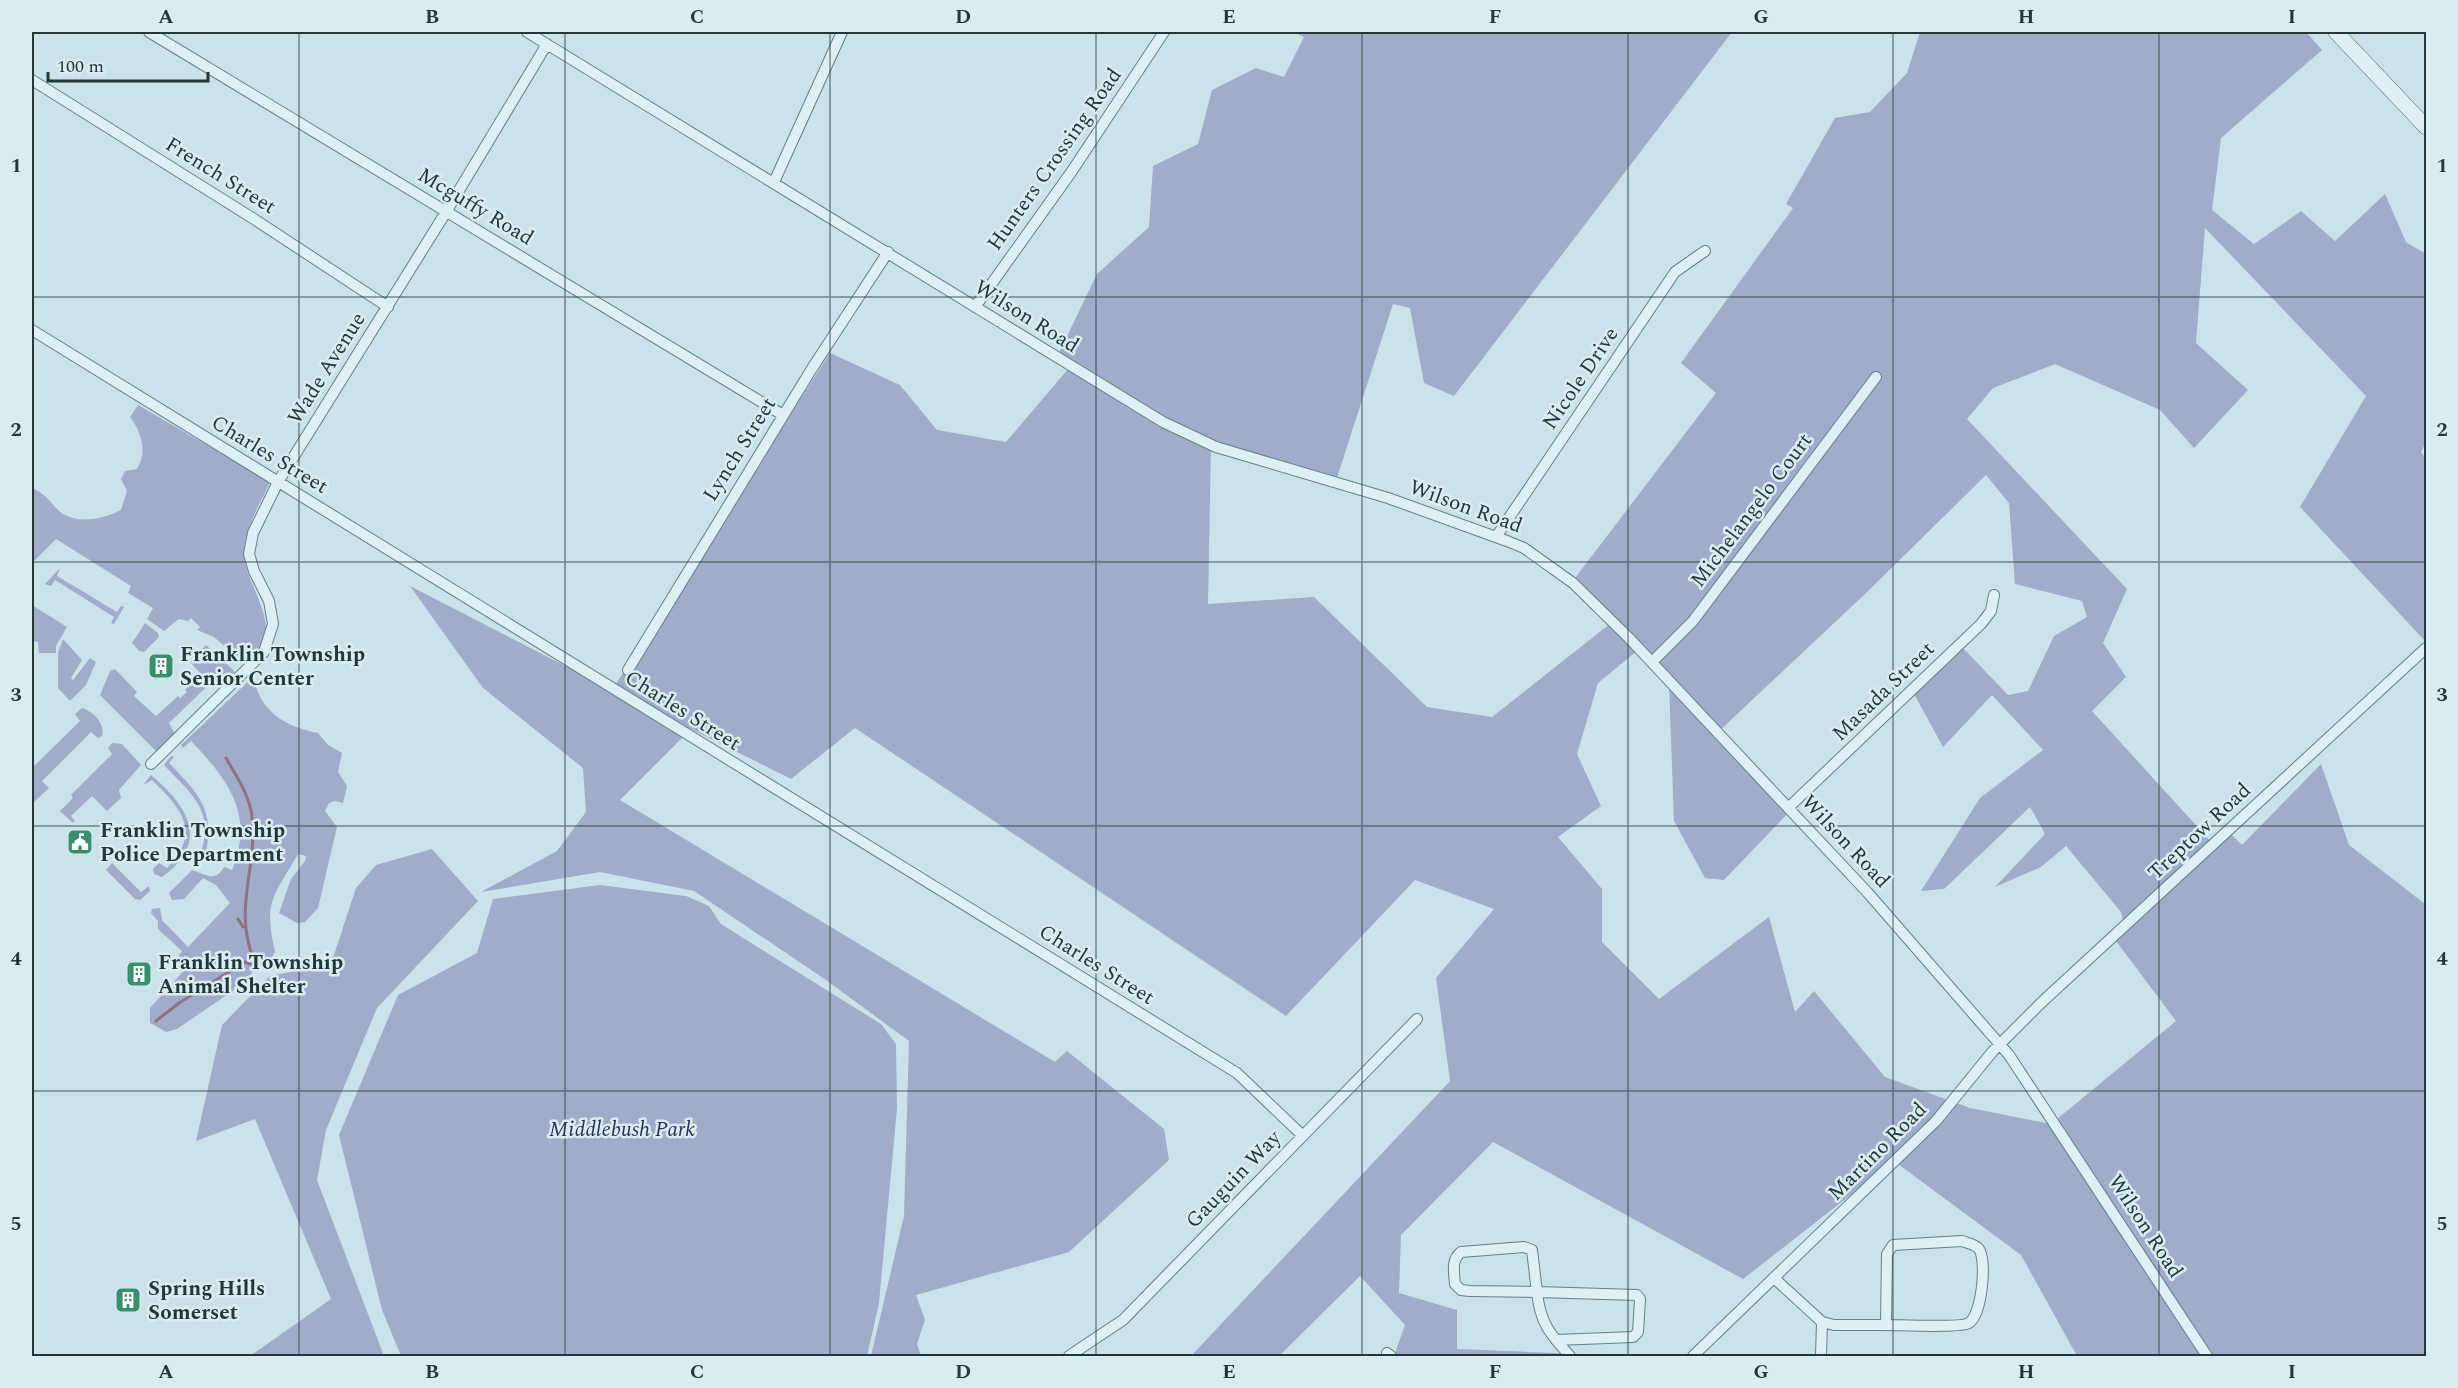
<svg xmlns="http://www.w3.org/2000/svg" width="2458" height="1388" font-family="Spectral,serif">
	<style>
		.green { fill: #a0acc9; fill-rule: evenodd }
		.lines { fill: none; stroke-linecap: round; stroke-linejoin: round }
		.stream { stroke: #8e7285; stroke-width: 3 }
		.minor-casing { stroke: #618287; stroke-width: 12 }
		.secondary-casing { stroke: #446569; stroke-width: 16 }
		.minor { stroke: #deeff6; stroke-width: 10 }
		.secondary { stroke: #deeff6; stroke-width: 15 }
		.grid { fill: none; stroke: #233739; stroke-width: 1.5; stroke-opacity: 0.55 }
		.labels { text-anchor: middle; stroke-width: 5; stroke-linejoin: round; paint-order: stroke }
		.street-label { font-size: 21px; fill: #233739; stroke: #daecf3 }
		.poi-label { font-size: 21px; font-weight: bold; fill: #233739; stroke: #daecf3; text-anchor: start }
		.park-label { font-size: 21px; font-style: italic; fill: #2b3153; stroke: #daecf3 }
		.neatline { fill: none; stroke: #233739; stroke-width: 2 }
		.grid-label { font-size: 20px; text-anchor: middle; font-weight: bold; fill: #233739 }
	</style>
	<rect width="100%" height="100%" fill="#cce2eb"/>
	<path class="green" d="M1293,32H1732L1454,396L1424,383L1410,308L1393,304L1335,484L1211,445L1208,604L1314,597L1427,707L1492,717L1611,623L1572,582L1716,393L1681,363L1793,208L1786,204L1835,118L1870,112L1907,73L1920,32H2306L2322,50L2221,138L2212,210L2254,244L2301,211L2335,241L2385,194L2406,242L2426,254V442L2421,452L2426,459V642L2300,507L2366,396L2205,228L2196,343L2248,390L2194,448L2160,410L2055,364L1993,388L1967,419L2127,589L2103,643L2126,677L2092,711L2214,845L2229,832L2242,845L2321,764L2349,845L2425,904L2426,1356H2077L2021,1255L1894,1161L1743,1279L1493,1142L1401,1235L1399,1293L1457,1310V1349L1627,1356H1394L1405,1325L1360,1276L1279,1356H1191L1450,1081L1436,978L1494,909L1415,880L1286,1016L855,728L791,779L691,729L620,800L1055,1062L1067,1051L1164,1129L1169,1160L1069,1252L916,1295L925,1320L917,1344L921,1356H871L904,1216L909,1041L826,980L694,891L600,872L481,892L557,851L586,812L583,768L483,688L410,586L612,690L830,353L900,385L937,430L1006,442L1069,368L1056,359L1097,274L1149,227L1153,166L1198,144L1212,90L1256,68L1284,77L1304,37ZM1986,475L2009,503L2015,584L2082,601L2087,617L2054,636L2028,691L2008,695L1962,647L1913,692L1943,747L1992,695L2043,750L1980,798L1921,891L1944,889L2030,807L2045,834L1995,887L2041,867L2066,846L2121,912L2124,924L2113,937L2176,1021L2051,1124L1970,1108L1885,1077L1814,991L1795,1012L1769,917L1659,999L1602,942V889L1558,837L1601,806L1577,754L1598,683L1637,651L1669,684L1674,821L1705,878L1724,880L1790,811L1716,734L1866,593Z
		M138,405L270,482C260,504 246,526 244,551C242,584 297,642 241,661L214,637L197,630L200,627L191,618L188,621L179,619L164,631L147,619L153,608L128,593L131,586L56,539L32,563V488C51,496 52,508 65,515C83,524 105,518 121,510L127,491L121,479L125,471L137,469C148,453 141,431 130,417Z
		M60,568L57,576L117,612L121,606L124,607L114,624L111,623L114,617L55,580L51,586L45,584Z
		M32,605L67,627L56,646V653H39L38,642L34,641Z
		M145,623L158,633L159,637L144,652L139,651L132,643Z
		M63,639L82,660L71,678L73,680L90,658L96,662L86,685L70,701L58,688V653Z
		M206,645L234,671L233,677L227,678L221,673L169,723L175,734L157,752L100,695L110,671L115,669L137,692L134,696L156,716L178,696L180,698L187,692L185,690L201,674L190,662Z
		M254,676C258,711 286,727 318,733L328,745L342,753L338,772L347,786L343,803L335,801L329,803L325,811L337,827L318,908L305,922L297,923L279,913L291,879L305,861L306,856L298,854C274,896 263,901 275,951L272,958L266,959L234,990L177,1029L166,1032L150,1023V1008L188,966L178,957L182,951L158,929V921L151,913L152,909L160,908L162,920L188,947L230,903L216,885L203,878L184,899L172,900L169,893L192,870C205,874 215,883 224,867L232,870C255,814 228,780 191,741L183,748L181,745Z
		M82,708C94,712 105,723 102,736L98,738L91,732L42,781L49,788L32,804V768L80,721L75,714Z
		M112,743L122,744L141,765L119,790L121,798L107,811L92,796L71,816L75,821L73,823L60,811L73,798L71,795L112,754L108,748Z
		M171,756L174,757L169,763C199,794 216,810 205,856L212,858V862L200,859C201,850 205,841 205,831C206,802 182,785 164,765Z
		M151,775C188,806 211,842 162,877L154,874L153,869L159,863L167,868C202,832 182,809 152,780L143,785Z
		M432,849L478,901L377,1008L326,1130L317,1180L384,1356H250L331,1299L255,1119L196,1141L222,1025L270,976L331,964L356,888L376,865Z
		M112,863L141,892L149,886L150,891L140,900L135,899L106,870Z
		M600,885L686,896L709,906L721,924L881,1024L896,1044L897,1108L879,1303L867,1356H401L382,1310L339,1135L398,995L477,953L493,899Z"/>
	<g class="lines">
		<path class="stream" d="M226,758C236,776 249,794 252,816C258,872 231,908 256,966
			M238,919L243,927
			M156,1021L179,1003L245,962L256,966"/>
		<g class="minor-casing">
			<path id="minor" d="M149,32L783,415
				M527,32L1163,422L1216,447L1388,498L1507,541L1524,548L1573,583L1629,638L1868,893L2009,1055L2207,1356
				M32,80L254,219L388,307
				M774,182L842,32
				M975,307L1072,171L1164,32
				M32,330L1237,1073L1303,1136
				M1496,537L1675,272L1705,251
				M1652,662L1693,621L1876,377
				M628,670L811,370L888,252
				M151,764L264,652L273,624L269,601L254,571L249,554L253,533L278,482L446,212L547,44
				M1788,808L1981,624L1991,611L1994,595
				M1962,1241C1967,1243 1975,1244 1979,1249C1987,1261 1982,1314 1969,1323C1961,1328 1900,1325 1886,1325L1887,1254L1893,1245Z
				M1524,1247L1532,1250L1537,1292L1470,1291L1461,1290L1455,1284C1454,1272 1451,1260 1461,1252Z
				M1774,1278L1822,1322L1821,1356
				M1822,1322L1834,1325H1886
				M1556,1340L1633,1337L1638,1332L1640,1299L1637,1295L1537,1292C1540,1323 1550,1334 1570,1356
				M1387,1353L1391,1356
				M1069,1356L1123,1320L1417,1019
				M1693,1356L1936,1121L1993,1051L2042,1002L2426,648"/>
		</g>
		<g class="secondary-casing">
			<path id="secondary" d="M2336,32L2426,127"/>
		</g>
		<use href="#minor" class="minor"/>
		<use href="#secondary" class="secondary"/>
	</g>
	<path class="grid" d="M299,32V1356M565,32V1356M830,32V1356M1096,32V1356M1362,32V1356M1628,32V1356M1893,32V1356M2159,32V1356M32,297H2426M32,562H2426M32,826H2426M32,1091H2426"/>
	<defs>
		<g id="building-square" transform="scale(1.35)"><rect x="-9" y="-9" width="18" height="18" rx="4" fill="#37906b" stroke="#daecf3"/><path d="M-4-6H4V6H1V3H-1V6H-4ZM-2.5-4.3h1.7v1.8h-1.7ZM.8-4.3h1.7v1.8H.8ZM-2.5-1h1.7V.8h-1.7ZM.8-1h1.7V.8H.8Z" fill="#fff"/></g>
		<g id="civic-square" transform="scale(1.35)"><rect x="-9" y="-9" width="18" height="18" rx="4" fill="#37906b" stroke="#daecf3"/><path d="M-.6-6.5H3V-4.5H.6V-3L4-1V1h2V6H-6V1h2V-1L-.6-3ZM-1.2 2.5V6h2.4V2.5Z" fill="#fff"/></g>
	</defs>
	<g fill-rule="evenodd">
		<use href="#building-square" x="161" y="666"/>
		<use href="#civic-square" x="80" y="842"/>
		<use href="#building-square" x="139" y="974"/>
		<use href="#building-square" x="128" y="1300"/>
	</g>
	<g class="labels">
		<g class="street-label">
			<text transform="translate(1054 159) rotate(-55)" y="7">Hunters Crossing Road</text>
			<text transform="translate(221 175) rotate(32)" y="7">French Street</text>
			<text transform="translate(476 206) rotate(31)" y="7">Mcguffy Road</text>
			<text transform="translate(1027 316) rotate(32)" y="7">Wilson Road</text>
			<text transform="translate(326 368) rotate(-58)" y="7">Wade Avenue</text>
			<text transform="translate(1580 378) rotate(-56)" y="7">Nicole Drive</text>
			<text transform="translate(739 449) rotate(-58)" y="7">Lynch Street</text>
			<text transform="translate(270 454) rotate(31)" y="7">Charles Street</text>
			<text transform="translate(1466 506) rotate(20)" y="7">Wilson Road</text>
			<text transform="translate(1751 510) rotate(-53)" y="7">Michelangelo Court</text>
			<text transform="translate(1883 691) rotate(-44)" y="7">Masada Street</text>
			<text transform="translate(683 710) rotate(32)" y="7">Charles Street</text>
			<text transform="translate(2199 831) rotate(-43)" y="7">Treptow Road</text>
			<text transform="translate(1846 841) rotate(47)" y="7">Wilson Road</text>
			<text transform="translate(1097 964) rotate(32)" y="7">Charles Street</text>
			<text transform="translate(1877 1151) rotate(-45)" y="7">Martino Road</text>
			<text transform="translate(1233 1179) rotate(-46)" y="7">Gauguin Way</text>
			<text transform="translate(2146 1226) rotate(57)" y="7">Wilson Road</text>
		</g>
		<g class="poi-label">
			<text x="180" y="661">Franklin Township<tspan x="180" dy="24">Senior Center</tspan></text>
			<text x="100" y="837">Franklin Township<tspan x="100" dy="24">Police Department</tspan></text>
			<text x="158" y="969">Franklin Township<tspan x="158" dy="24">Animal Shelter</tspan></text>
			<text x="148" y="1295">Spring Hills<tspan x="148" dy="24">Somerset</tspan></text>
		</g>
		<g class="park-label">
			<text x="622" y="1136">Middlebush Park</text>
		</g>
	</g>
	<rect width="2458" height="1388" fill="none" stroke="#daecf3" stroke-width="66"/>
	<path d="M48 72v9h160v-9" fill="none" stroke="#233739" stroke-width="3"/>
	<text x="57" y="72" font-size="18" fill="#233739" stroke="#daecf3" stroke-width="4.5" paint-order="stroke">100 m</text>
	<rect x="33" y="33" width="2392" height="1322" class="neatline"/>
	<g class="grid-label">
		<text x="166" y="23">A</text>
		<text x="432" y="23">B</text>
		<text x="697" y="23">C</text>
		<text x="963" y="23">D</text>
		<text x="1229" y="23">E</text>
		<text x="1495" y="23">F</text>
		<text x="1761" y="23">G</text>
		<text x="2026" y="23">H</text>
		<text x="2292" y="23">I</text>
		<text x="16" y="172">1</text>
		<text x="2442" y="172">1</text>
		<text x="16" y="436">2</text>
		<text x="2442" y="436">2</text>
		<text x="16" y="701">3</text>
		<text x="2442" y="701">3</text>
		<text x="16" y="965">4</text>
		<text x="2442" y="965">4</text>
		<text x="16" y="1230">5</text>
		<text x="2442" y="1230">5</text>
		<text x="166" y="1378">A</text>
		<text x="432" y="1378">B</text>
		<text x="697" y="1378">C</text>
		<text x="963" y="1378">D</text>
		<text x="1229" y="1378">E</text>
		<text x="1495" y="1378">F</text>
		<text x="1761" y="1378">G</text>
		<text x="2026" y="1378">H</text>
		<text x="2292" y="1378">I</text>
	</g>
</svg>
